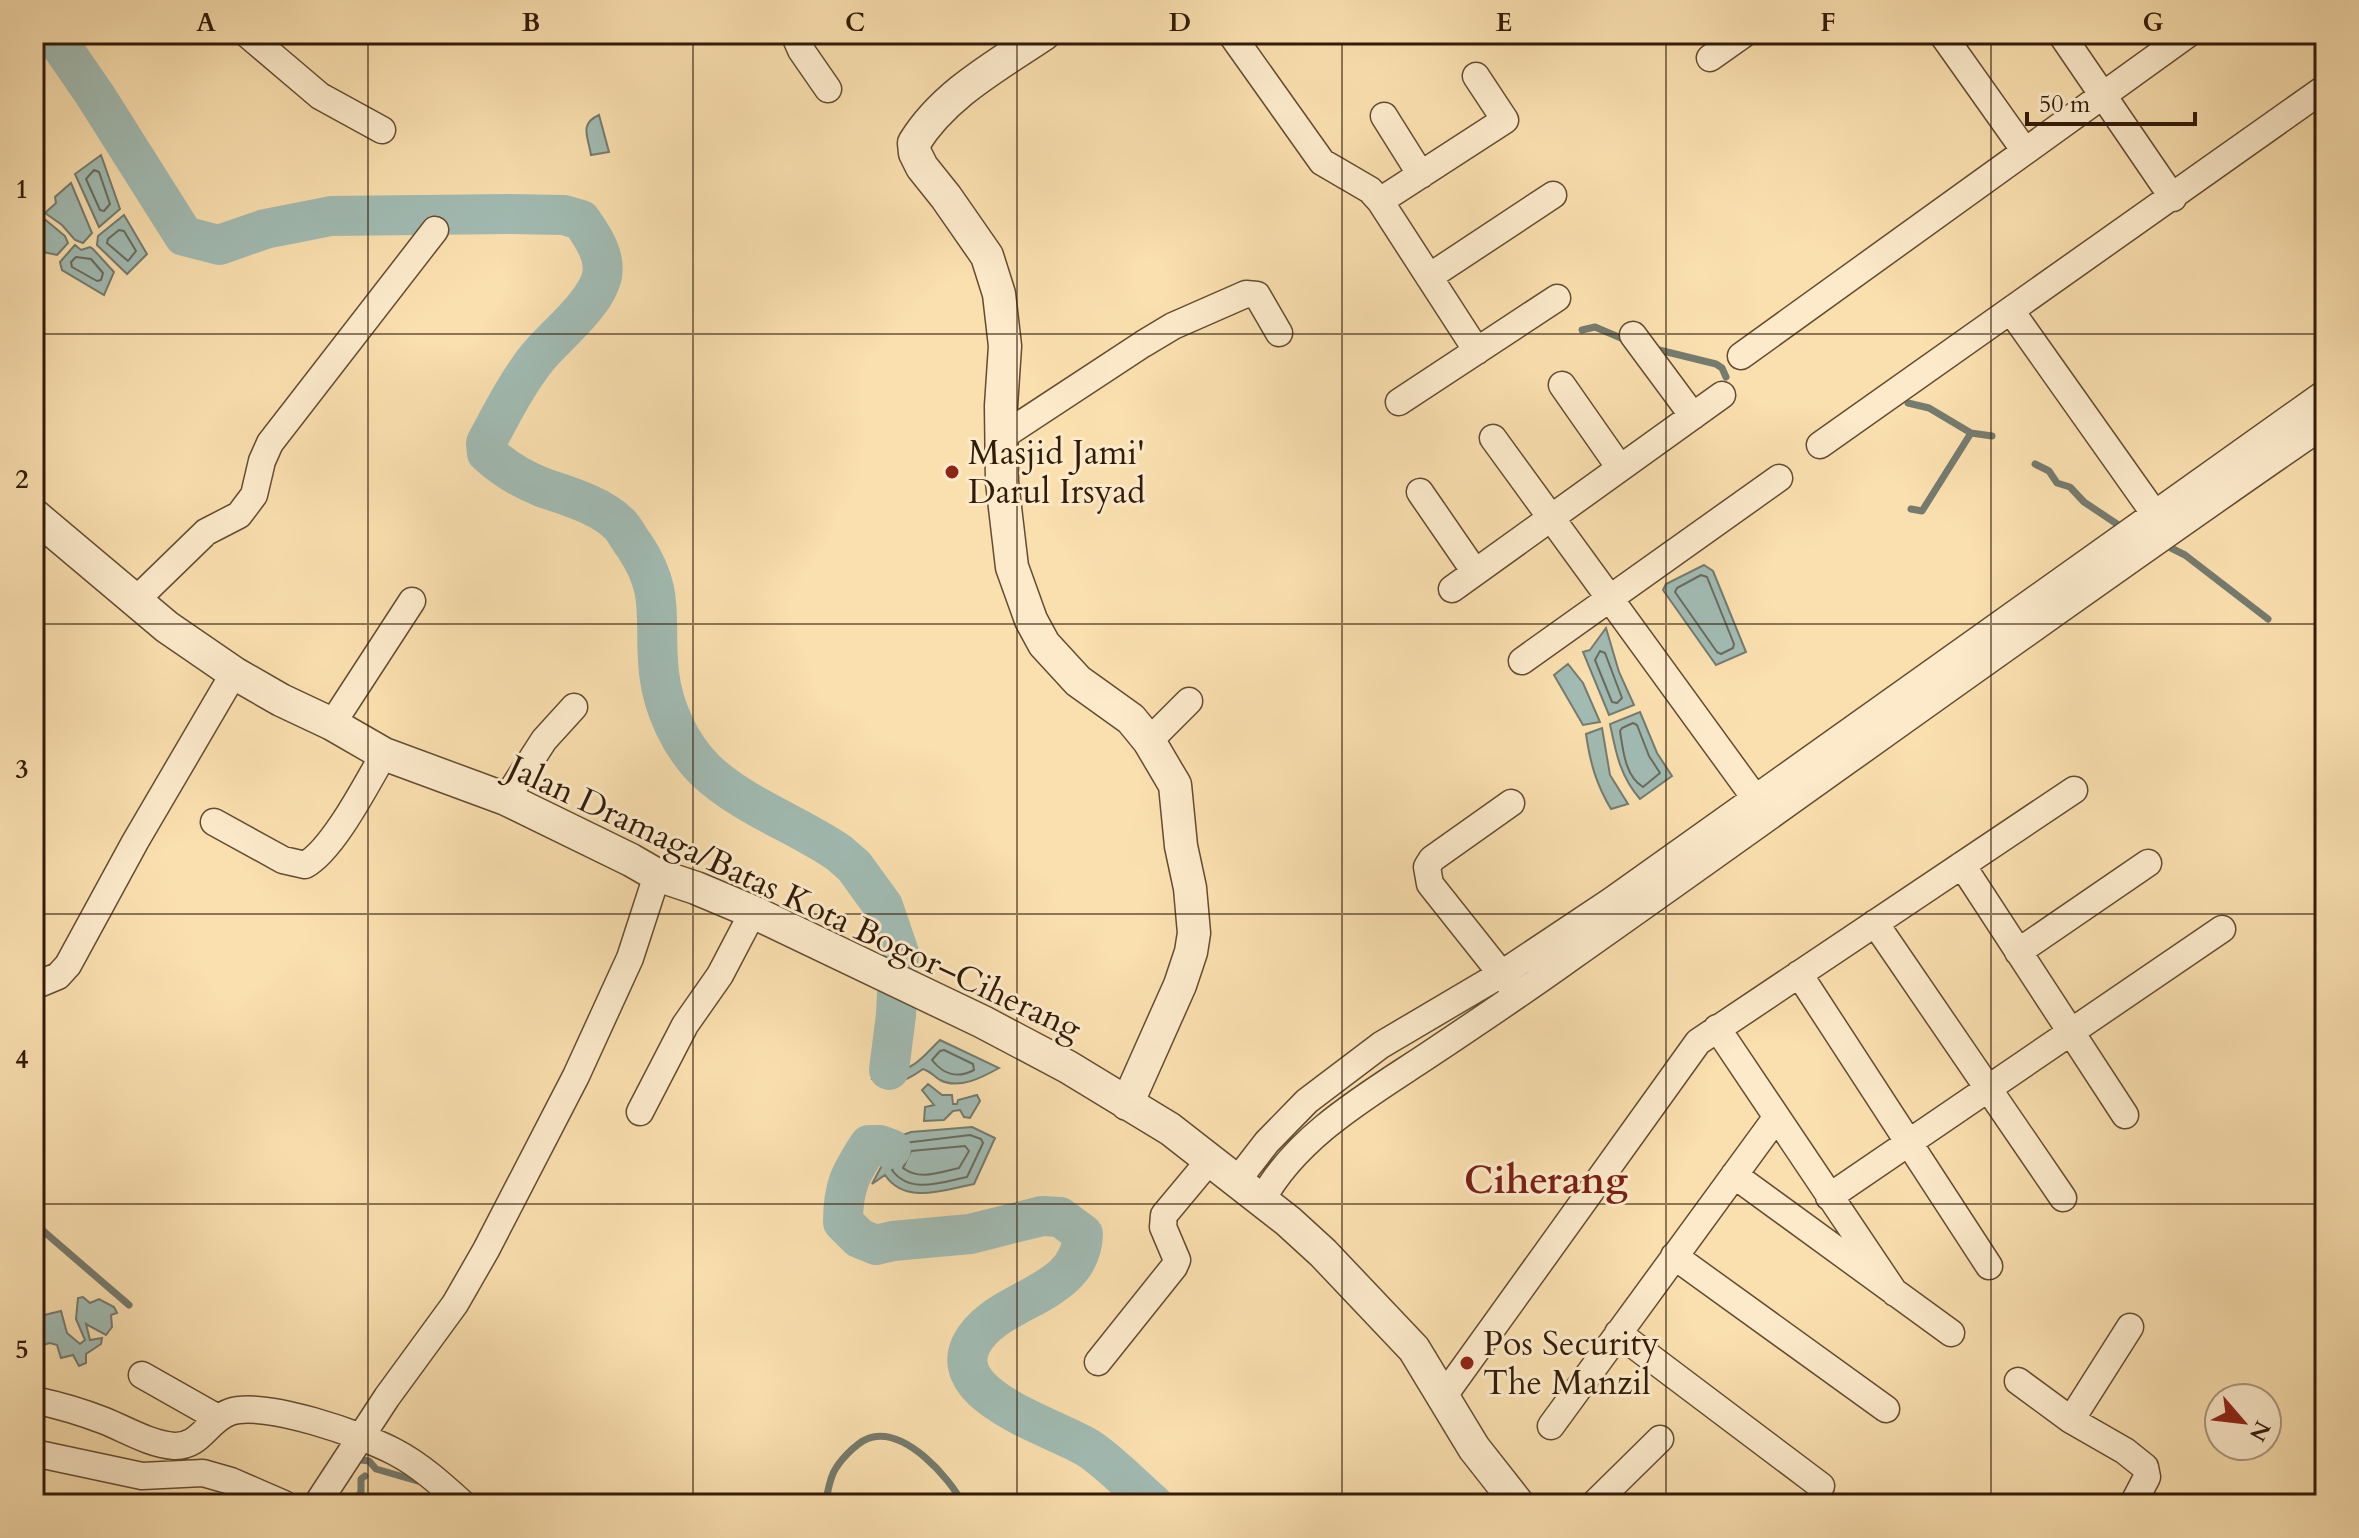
<svg xmlns="http://www.w3.org/2000/svg" width="2359" height="1538" font-family="Cardo,serif">
	<style>
		.water { fill: #a1bbb3; stroke: #757b6f; stroke-width: 2 }
		.lines { fill: none; stroke-linecap: round; stroke-linejoin: round }
		.shore { stroke: #6a6b5e; stroke-width: 2 }
		.stream { stroke: #757b6f; stroke-width: 7 }
		.river { stroke: #a1bbb3; stroke-width: 40 }
		.minor-casing { stroke: #644c32; stroke-width: 29 }
		.tertiary-casing { stroke: #644c32; stroke-width: 35 }
		.minor { stroke: #fceacb; stroke-width: 26 }
		.tertiary { stroke: #fceacb; stroke-width: 32 }
		.grid { fill: none; stroke: #321b09; stroke-width: 2; stroke-opacity: 0.55 }
		.poi-dot { fill: #8f2418; stroke: #fceacb; stroke-width: 3 }
		.labels { text-anchor: middle; stroke-width: 6; stroke-linejoin: round; paint-order: stroke }
		.poi-label { font-size: 34px; fill: #321b09; stroke: #fceacb; text-anchor: start }
		.street-label { font-size: 34px; fill: #321b09; stroke: #fceacb }
		.quarter-label { font-size: 38px; font-weight: bold; fill: #7a1f14; stroke: #fceacb }
		.neatline { fill: none; stroke: #321b09; stroke-width: 3 }
		.grid-label { font-size: 26px; text-anchor: middle; font-weight: bold; fill: #321b09 }
	</style>
	<rect width="100%" height="100%" fill="#fadfaf"/>
	<filter id="stains"><feTurbulence type="fractalNoise" baseFrequency=".0025" numOctaves="4"/><feColorMatrix values="0 0 0 0 .2 0 0 0 0 .09 0 0 0 0 .02 0 0 0 .5 -.17"/></filter>
	<radialGradient id="worn" r=".72"><stop offset=".6" stop-color="#630" stop-opacity="0"/><stop offset="1" stop-color="#630" stop-opacity=".3"/></radialGradient>
	<path class="water" d="M599,115L609,152L591,155C588,136 579,124 599,115Z
		M101,155L120,209L99,227L75,174Z
		M71,183L92,233L83,243L75,240L62,225L45,213L56,203L55,197Z
		M124,215L147,254L127,274L97,245L98,236Z
		M42,217L65,236L68,243L57,255L34,250V226Z
		M75,245L81,250L90,247L93,249L114,272L104,295L62,270L60,262Z
		M1704,565L1713,571L1746,652L1716,665L1663,590L1666,584Z
		M1606,628L1619,672L1634,705L1609,715L1583,652L1590,650Z
		M1568,664L1583,683L1600,722L1583,725L1554,675Z
		M1640,712L1657,753L1672,776L1640,799C1620,776 1616,753 1610,724Z
		M1602,728L1610,775L1628,804L1611,809C1596,784 1590,762 1586,734Z
		M940,1040L999,1068C983,1077 959,1090 940,1080C933,1076 932,1072 923,1069C908,1080 889,1090 872,1079L881,1070C914,1073 918,1061 940,1040Z
		M928,1084L942,1095H952L953,1104H957L958,1100L977,1095L980,1101L970,1118L964,1117L960,1110L953,1111L944,1120L924,1121L925,1107L934,1105L922,1090Z
		M972,1127L995,1138L974,1184C944,1190 905,1205 885,1175L872,1184L897,1137L911,1132Z
		M34,1282V1289L43,1293L38,1297L36,1317L61,1311L67,1333L80,1344L85,1340L76,1319L78,1298L83,1297L90,1303L99,1299L114,1307L117,1313L111,1315L112,1327L106,1335L86,1324L90,1340L102,1338L101,1344L86,1354V1363L79,1366L73,1355L61,1358L57,1345L50,1343L42,1345L38,1339L34,1338Z"/>
	<g class="lines">
		<path class="shore" d="M94,170L99,172L110,204L104,211L100,210L86,179Z
			M119,230L124,231L136,251L128,261L107,243L108,239Z
			M76,257L91,259L103,273L101,280L97,281L72,267L71,262Z
			M1701,575L1707,577L1734,644L1733,648L1721,654L1717,652L1675,592L1677,588Z
			M1600,651L1605,653L1622,698L1617,703L1612,702L1595,660Z
			M1633,723L1637,725L1649,756L1660,773L1643,787C1625,776 1623,750 1620,731L1622,728Z
			M944,1050L973,1064L974,1070C957,1079 944,1075 932,1060L940,1051Z
			M970,1135L981,1139L983,1143L967,1177C942,1182 910,1195 892,1170L904,1143Z
			M965,1146L969,1151L959,1168C940,1172 920,1181 903,1168L911,1151Z"/>
		<path class="stream" d="M1582,330L1595,327L1628,341
			M1655,349L1716,364L1722,368L1726,377
			M1908,403L1929,408L1971,433L1922,511L1911,509
			M1971,433L1992,436
			M2035,464L2049,471L2057,483L2070,487L2084,502L2123,528
			M2171,548L2185,555L2268,619
			M34,1223L129,1305
			M357,1455L361,1460L369,1461L376,1469L421,1482
			M353,1504L361,1492V1479L365,1476
			M825,1504C828,1493 829,1478 836,1468C843,1457 860,1439 873,1437C907,1430 949,1477 963,1504"/>
		<path class="river" d="M53,34L95,95L184,236L219,245L265,229L331,216L510,214L564,215L581,220C592,236 606,255 602,276C596,304 555,336 537,358C517,383 501,415 486,443L487,453C503,468 523,480 544,488C568,496 602,506 620,525C625,530 629,539 634,545C667,594 653,619 659,673C663,708 680,745 705,770C743,806 797,824 839,853L854,866L883,906L899,953L896,1015L889,1070
			M891,1149L880,1145H869C850,1174 843,1187 843,1222L859,1238L876,1245L893,1241L970,1234L1042,1216L1060,1217L1083,1234C1081,1298 994,1297 971,1345C946,1397 1056,1428 1088,1448C1111,1463 1132,1486 1153,1504"/>
		<g class="minor-casing">
			<path id="minor" d="M247,34L320,96L382,130
				M794,34L801,50L828,89
				M1231,34L1322,162L1370,190L1380,201L1477,351
				M1942,34L2025,151
				M2061,34L2173,198
				M1710,58L1744,34
				M1384,116L1421,175
				M1380,201L1505,120L1476,76
				M1429,277L1553,195
				M2011,311L2154,513
				M1633,335L1693,416
				M1741,356L2188,34
				M1562,385L1620,468
				M1399,402L1557,298
				M1003,436L1143,344L1173,326L1246,294L1257,295L1279,333
				M1493,438L1755,798
				M1820,445L2325,88
				M1420,492L1475,572
				M1452,589L1722,395
				M135,601L206,532L239,515L254,495L262,461L270,443L435,230
				M1522,661L1779,478
				M332,724L412,601
				M1149,741L1189,701
				M506,799L544,740L574,707
				M1511,803L1432,859L1427,867L1430,884L1511,986
				M214,822L283,860L305,865C333,850 367,783 384,754
				M1962,865L2125,1115
				M1875,923L2063,1198
				M2018,952L2148,863
				M1799,974L1989,1266
				M34,986L58,976L68,965L135,842L234,673
				M1717,1028L1895,1293
				M640,1112L685,1025L720,975L753,912
				M1734,1175L1951,1333
				M1236,1182L1267,1142L1307,1101L1381,1045L1503,973L1611,901L2325,393
				M1829,1197L2222,929
				M1262,1200C1297,1135 1370,1094 1430,1054C1478,1022 1526,990 1573,956C1824,779 2072,598 2325,424
				M1674,1256L1886,1409
				M1618,1333L1821,1486
				M1098,1362L1174,1267L1177,1260L1163,1227L1164,1215L1209,1161
				M142,1375L218,1418
				M2018,1381L2071,1420L2125,1451L2145,1467L2147,1477L2133,1504
				M1443,1397L1698,1042L2074,790
				M34,1400C58,1405 82,1412 105,1421C127,1430 150,1444 174,1446C201,1447 207,1420 230,1412C264,1400 363,1435 395,1452C420,1465 442,1485 463,1504
				M2071,1420L2130,1327
				M1551,1426L1776,1118
				M34,1453L142,1476L203,1473L231,1481L284,1504
				M317,1504L387,1397L455,1304L486,1250L576,1076L630,958L657,875
				M1594,1504L1660,1439"/>
		</g>
		<g class="tertiary-casing">
			<path id="tertiary" d="M1044,34C998,65 944,94 914,143L915,153L922,167L946,197L987,256L999,294L1005,346L1001,406L1002,482L1012,567L1031,620L1044,644L1078,681L1131,719L1149,741L1175,785L1181,846L1190,888L1194,933L1191,952L1180,985L1127,1104
				M34,515L167,627L234,673L281,700L332,724L384,754L506,799L631,860L657,875L696,888L753,912L983,1022L1068,1067L1170,1129L1288,1221L1323,1253L1414,1349L1474,1448L1518,1504"/>
		</g>
		<use href="#minor" class="minor"/>
		<use href="#tertiary" class="tertiary"/>
	</g>
	<path class="grid" d="M368,34V1504M693,34V1504M1017,34V1504M1342,34V1504M1666,34V1504M1991,34V1504M34,334H2325M34,624H2325M34,914H2325M34,1204H2325"/>
	<g class="poi-dot">
		<circle cx="952" cy="472" r="8"/>
		<circle cx="1467" cy="1363" r="8"/>
	</g>
	<g class="labels">
		<g class="poi-label">
			<text x="968" y="464">Masjid Jami'<tspan x="968" dy="39">Darul Irsyad</tspan></text>
			<text x="1483" y="1355">Pos Security<tspan x="1483" dy="39">The Manzil</tspan></text>
		</g>
		<g class="street-label">
			<text transform="translate(795 897) rotate(25)" y="12">Jalan Dramaga/Batas Kota Bogor–Ciherang</text>
		</g>
		<g class="quarter-label">
			<text x="1546" y="1193">Ciherang</text>
		</g>
	</g>
	<rect width="2359" height="1538" fill="none" stroke="#fadfaf" stroke-width="88"/>
	<g transform="translate(2243 1422) rotate(118)"><circle r="38" fill="#fceacb" stroke="#ab977d" stroke-width="2"/>
	<path d="M0-6L14 30L0 20L-14 30Z" fill="#8f2418"/>
	<text y="-12" font-size="22" font-weight="bold" text-anchor="middle" fill="#321b09">N</text>
	</g>
	<path d="M2027 112v12h168v-12" fill="none" stroke="#321b09" stroke-width="4"/>
	<text x="2039" y="112" font-size="24" fill="#321b09" stroke="#fceacb" stroke-width="6" paint-order="stroke">50 m</text>
	<rect x="44" y="44" width="2271" height="1450" class="neatline"/>
	<g class="grid-label">
		<text x="206" y="31">A</text>
		<text x="531" y="31">B</text>
		<text x="855" y="31">C</text>
		<text x="1180" y="31">D</text>
		<text x="1504" y="31">E</text>
		<text x="1828" y="31">F</text>
		<text x="2153" y="31">G</text>
		<text x="22" y="198">1</text>
		<text x="22" y="488">2</text>
		<text x="22" y="778">3</text>
		<text x="22" y="1068">4</text>
		<text x="22" y="1358">5</text>
	</g>
	<rect width="100%" height="100%" filter="url(#stains)"/>
	<rect width="100%" height="100%" fill="url(#worn)"/>
</svg>
